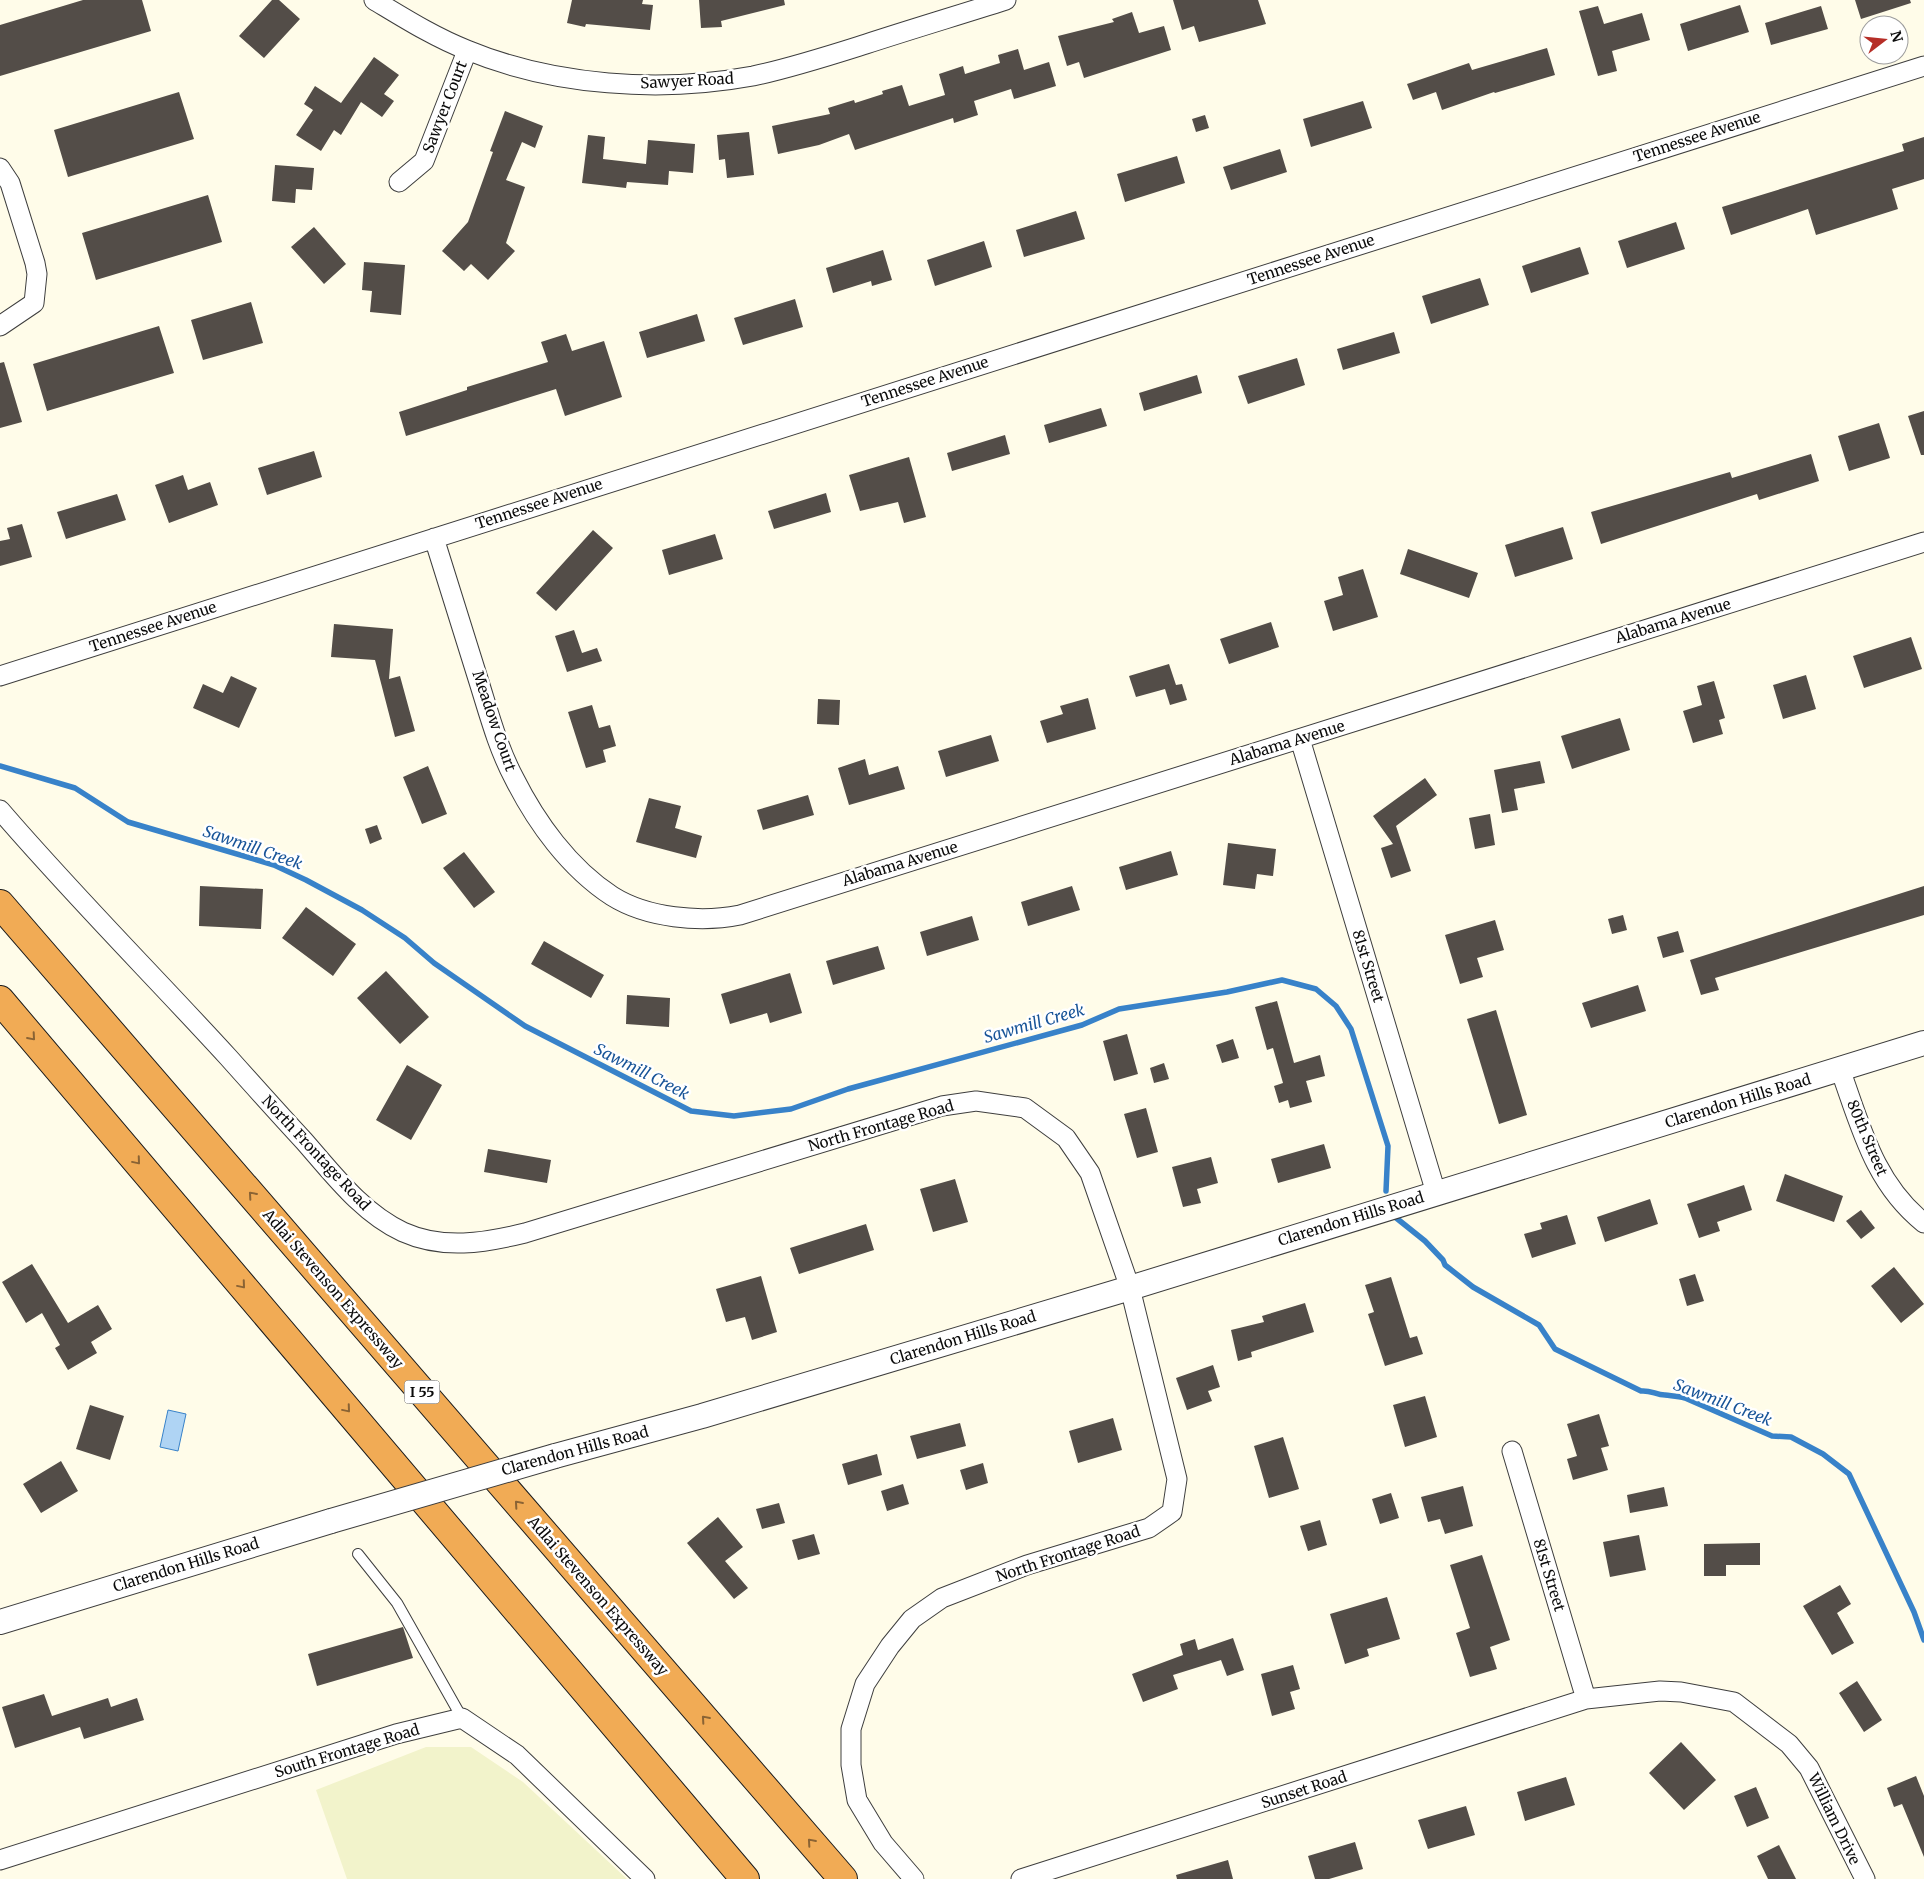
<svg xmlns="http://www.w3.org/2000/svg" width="1924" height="1879" font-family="Merriweather,serif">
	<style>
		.farmland { fill: #f2f3cb }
		.water { fill: #afd4f4; stroke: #3882c9 }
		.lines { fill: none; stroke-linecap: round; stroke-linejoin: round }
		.stream { stroke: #3882c9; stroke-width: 5.5 }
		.building { fill: #534d48 }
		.service-casing { stroke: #3e3e3e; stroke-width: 12 }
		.minor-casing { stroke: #3e3e3e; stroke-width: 21 }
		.tertiary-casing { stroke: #3e3e3e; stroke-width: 26 }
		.motorway-casing { stroke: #1c1c1c; stroke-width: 30 }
		.service { stroke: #fff; stroke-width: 10 }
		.minor { stroke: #fff; stroke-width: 19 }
		.tertiary { stroke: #fff; stroke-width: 24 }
		.motorway { stroke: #f1ab55; stroke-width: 28 }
		.tertiary-bridge-casing { stroke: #3e3e3e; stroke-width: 26; stroke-linecap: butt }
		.tertiary-bridge { stroke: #fff; stroke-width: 24 }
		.oneway { stroke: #8a6334 }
		.labels { text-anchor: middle; stroke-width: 5; stroke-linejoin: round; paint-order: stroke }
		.shield { fill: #fff; stroke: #545454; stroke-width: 1 }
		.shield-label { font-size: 14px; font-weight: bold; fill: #0b0b0b }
		.street-label { font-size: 15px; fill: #0b0b0b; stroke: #fff }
		.water-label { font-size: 16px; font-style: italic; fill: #185498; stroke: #fff }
	</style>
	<rect width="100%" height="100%" fill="#fffce9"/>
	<path class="farmland" d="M426,1747H471L523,1782L627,1879H347L316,1790Z"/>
	<path class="water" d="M168,1410L186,1414L178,1451L160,1447Z"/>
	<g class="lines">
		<path class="stream" d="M0,766L75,788L128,822L274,865L306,880L362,910L405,938L434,963L525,1026L691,1111L734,1116L791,1109L848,1089L1082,1025L1119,1009L1227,992L1282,980L1316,989L1336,1006L1351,1029L1388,1146L1386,1191
			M1395,1217L1425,1241L1443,1260L1445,1265L1473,1287L1539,1325L1555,1349L1641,1391C1651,1390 1656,1395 1665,1395C1673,1396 1678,1396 1685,1398L1772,1436L1791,1437L1823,1454L1849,1474L1914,1612L1924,1640"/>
	</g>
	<path class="building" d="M83,0H142L151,31L0,76V25Z
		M272,0H279L300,19L264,58L239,36Z
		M572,0H643L642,4L653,5L650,30L586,24L585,27L567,23Z
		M699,0H784L785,5L721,21L722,27L701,28Z
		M1173,0H1258L1266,24L1199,42L1194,26L1182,30Z
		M1855,0H1910L1911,3L1861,19Z
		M1740,5L1749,32L1688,51L1680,24Z
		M1598,6L1604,24L1642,13L1650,40L1612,51L1617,71L1598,76L1579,11Z
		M1821,6L1828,29L1771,45L1765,23Z
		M1132,12L1139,33L1164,26L1171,50L1084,78L1079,62L1067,66L1058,36L1114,22L1112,19Z
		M1547,48L1555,75L1495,93L1494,92L1442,110L1436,92L1413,100L1407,84L1469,63L1472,70Z
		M1018,49L1024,70L1049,62L1056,86L1014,99L1011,89L974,101L978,115L954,123L953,118L855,150L849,134L819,145L778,154L772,126L830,114L828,108L854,100L855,103L883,94L882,91L902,85L909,106L945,95L939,74L963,66L965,74L1000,63L998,55Z
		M374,57L399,75L384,94L394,101L382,117L361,102L341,135L334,130L321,151L296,135L313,110L304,104L315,86L341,103Z
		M179,92L194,139L68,177L54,130Z
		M1363,101L1372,128L1311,147L1303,119Z
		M505,111L543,126L535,148L522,142L506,180L525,187L506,243L515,251L488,280L471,264L464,271L442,251L468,222L493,152L490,151Z
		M1205,115L1209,128L1196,132L1192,119Z
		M749,132L754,175L727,178L725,159L719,160L717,135Z
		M588,135L605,137L603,159L646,164L648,140L695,144L693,173L669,171L668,185L627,182L626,188L582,183Z
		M1924,137V179L1892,189L1898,209L1816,235L1808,209L1731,235L1722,207L1904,151L1902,144Z
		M1280,149L1287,172L1231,190L1223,167Z
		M1177,156L1185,183L1125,202L1117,174Z
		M275,165L314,168L312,190L296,189L295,203L272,201Z
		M208,195L222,242L96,280L82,233Z
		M1076,211L1085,239L1024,257L1016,230Z
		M1676,222L1685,249L1627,268L1618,241Z
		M314,227L346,264L324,284L291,247Z
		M984,241L992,267L935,286L927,260Z
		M1580,247L1589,274L1531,293L1522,266Z
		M883,250L892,280L872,286L871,281L833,293L826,268Z
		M364,262L405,265L401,315L370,312L372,291L362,290Z
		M1480,278L1489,305L1431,324L1422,296Z
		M795,299L803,327L743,345L734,318Z
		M251,302L263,343L203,360L191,320Z
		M697,314L705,341L647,358L639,332Z
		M159,326L174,373L47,411L33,364Z
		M1394,332L1400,353L1343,370L1337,349Z
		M566,334L572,351L604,341L622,397L565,416L556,389L406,436L399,412L467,390V387L548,362L541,342Z
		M1297,358L1305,385L1248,404L1238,376Z
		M4,362L22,422L0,428V363Z
		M1197,375L1202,393L1144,411L1139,393Z
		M1101,408L1107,426L1049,443L1044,425Z
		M1924,411V455H1921L1908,416Z
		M1879,423L1890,458L1849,471L1838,436Z
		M1005,435L1010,454L952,471L947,453Z
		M314,451L322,477L267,495L258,468Z
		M1811,454L1819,481L1759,500L1757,494L1601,544L1591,512L1730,472L1732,478Z
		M909,457L926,517L904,523L898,502L860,511L849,475Z
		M183,475L188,490L210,482L218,505L169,523L155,485Z
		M826,493L831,512L774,529L768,511Z
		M117,494L126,520L66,539L57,512Z
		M22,524L32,557L0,566V541L10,539L7,528Z
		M1563,527L1573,559L1515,577L1505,545Z
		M593,530L613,548L556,611L536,593Z
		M715,534L723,559L669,575L662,550Z
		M1408,549L1478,573L1469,598L1400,574Z
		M1363,569L1378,617L1333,631L1324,601L1343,595L1338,577Z
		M1271,622L1279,647L1229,664L1220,639Z
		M334,624L393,629L389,679L400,676L415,731L395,737L375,660L331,657Z
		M574,630L582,653L597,648L602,661L567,672L555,636Z
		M1911,637L1922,669L1864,688L1853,656Z
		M1169,664L1176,685L1182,684L1187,700L1170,705L1165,689L1136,697L1129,676Z
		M1806,675L1816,709L1783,719L1773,685Z
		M231,676L257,688L239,728L193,708L203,684L223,693Z
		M1714,681L1725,718L1719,720L1723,734L1693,743L1683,711L1702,705L1697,686Z
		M1088,698L1096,729L1047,743L1040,721L1063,714L1060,706Z
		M818,699L840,700L839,725L817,724Z
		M592,705L599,728L610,725L616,746L603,750L606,762L586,768L568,712Z
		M1620,718L1630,750L1572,769L1561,736Z
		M991,735L999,761L946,777L938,751Z
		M865,759L869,775L898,766L905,789L849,805L838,768Z
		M1540,761L1545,783L1514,789L1518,810L1502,813L1494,770Z
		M428,766L447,814L422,824L403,777Z
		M1425,778L1437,795L1396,826L1411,871L1391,878L1381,848L1393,844L1373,816Z
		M808,795L814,815L763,830L757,810Z
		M649,798L681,806L675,828L702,836L696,858L636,842Z
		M1490,814L1495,845L1475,849L1469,818Z
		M377,825L382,839L370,844L365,829Z
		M1228,843L1276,849L1273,876L1257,874L1255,889L1223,885Z
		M1171,851L1178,875L1126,890L1119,867Z
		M464,852L495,892L474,908L443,868Z
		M200,886L263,889L261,929L199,926Z
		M1072,886L1080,910L1028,926L1021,902Z
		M1924,886V915L1715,978L1719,990L1701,995L1690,960Z
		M306,907L356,944L333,976L282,938Z
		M1623,915L1627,930L1612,934L1608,919Z
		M972,916L979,940L927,956L920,932Z
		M1495,920L1504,950L1477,958L1483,977L1460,984L1445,935Z
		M1678,931L1684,952L1663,958L1657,937Z
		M544,941L604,975L591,998L531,964Z
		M878,946L885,969L833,985L826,961Z
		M386,971L429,1017L400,1044L357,998Z
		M790,973L802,1013L770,1023L767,1013L730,1024L721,994Z
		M1638,985L1646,1011L1591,1028L1582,1003Z
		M627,995L670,998L669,1027L626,1024Z
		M1277,1001L1294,1063L1320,1055L1325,1076L1306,1081L1312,1102L1290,1108L1288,1100L1279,1103L1274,1086L1283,1083L1273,1048L1267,1050L1255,1007Z
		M1496,1010L1527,1115L1499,1124L1467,1019Z
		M1127,1034L1138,1074L1114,1081L1103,1041Z
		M1233,1039L1239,1058L1222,1063L1216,1045Z
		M1164,1063L1169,1079L1154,1083L1150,1068Z
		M407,1065L442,1085L411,1140L376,1120Z
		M1146,1108L1158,1152L1137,1158L1124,1114Z
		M1324,1144L1331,1168L1278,1183L1271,1159Z
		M488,1149L551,1160L547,1183L484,1172Z
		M1211,1157L1218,1183L1197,1189L1201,1203L1183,1207L1172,1167Z
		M1785,1174L1843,1196L1834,1222L1776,1201Z
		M955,1179L968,1222L933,1232L920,1189Z
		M1744,1185L1752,1210L1717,1222L1720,1231L1699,1238L1687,1204Z
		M1650,1199L1658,1224L1605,1242L1597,1217Z
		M1861,1210L1875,1228L1861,1239L1846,1221Z
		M1567,1215L1576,1244L1532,1258L1524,1234L1542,1229L1540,1223Z
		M866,1224L874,1250L799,1274L790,1248Z
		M32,1264L68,1323L98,1305L112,1329L91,1342L97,1353L68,1370L55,1348L60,1345L42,1313L26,1323L2,1282Z
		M1894,1267L1924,1304L1901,1323L1871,1286Z
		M1695,1274L1704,1301L1687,1306L1679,1279Z
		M761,1276L777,1332L752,1340L745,1317L726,1322L716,1289Z
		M1391,1277L1410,1338L1417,1336L1423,1354L1385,1366L1368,1314L1374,1312L1365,1285Z
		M1305,1303L1314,1332L1251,1352L1252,1357L1238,1361L1231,1330L1264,1322L1262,1316Z
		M1213,1365L1220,1387L1208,1391L1212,1401L1187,1410L1176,1378Z
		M1425,1396L1437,1437L1405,1447L1393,1405Z
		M90,1405L124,1416L110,1460L76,1449Z
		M1599,1414L1609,1446L1601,1448L1608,1470L1573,1480L1567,1459L1577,1456L1567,1424Z
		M1113,1418L1122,1450L1078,1463L1069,1431Z
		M960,1423L966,1446L917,1459L910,1436Z
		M1283,1437L1299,1489L1269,1498L1254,1446Z
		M877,1454L882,1475L848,1485L842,1464Z
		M61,1461L78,1491L41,1513L23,1484Z
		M983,1463L988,1483L966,1490L960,1470Z
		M903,1484L909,1504L887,1511L881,1491Z
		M1463,1486L1473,1526L1445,1534L1440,1519L1428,1522L1421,1497Z
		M1664,1487L1668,1506L1630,1513L1627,1495Z
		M1391,1493L1399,1518L1380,1524L1372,1499Z
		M779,1503L785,1523L762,1529L756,1509Z
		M718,1517L743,1547L725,1561L748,1588L734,1599L687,1543Z
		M1320,1520L1327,1545L1308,1551L1300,1526Z
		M814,1534L820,1554L798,1560L792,1540Z
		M1639,1535L1646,1570L1610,1577L1603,1542Z
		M1760,1543V1565H1726V1576H1704V1544Z
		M1482,1555L1510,1640L1490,1647L1497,1669L1470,1677L1456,1633L1470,1628L1450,1565Z
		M1840,1585L1851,1604L1837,1613L1854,1643L1832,1655L1803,1606Z
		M1387,1597L1400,1639L1367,1649L1369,1656L1345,1664L1330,1614Z
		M403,1627L413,1658L317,1686L308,1654Z
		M1233,1638L1244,1670L1227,1676L1221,1660L1173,1675L1178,1689L1143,1702L1132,1674L1183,1655L1180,1644L1195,1639L1198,1650Z
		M1293,1665L1300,1689L1290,1692L1295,1709L1272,1716L1261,1674Z
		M1857,1681L1882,1720L1864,1732L1839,1693Z
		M44,1694L52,1716L108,1698L111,1707L137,1698L144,1720L84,1739L80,1727L15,1748L2,1707Z
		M1681,1742L1716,1780L1684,1810L1649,1773Z
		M1916,1776L1924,1796V1857L1902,1804L1894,1807L1887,1788Z
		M1566,1777L1575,1805L1525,1821L1517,1792Z
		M1756,1787L1769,1818L1747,1827L1734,1796Z
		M1466,1806L1475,1835L1428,1849L1418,1820Z
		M1355,1842L1363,1869L1329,1879H1315L1308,1856Z
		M1779,1845L1796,1879H1768L1757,1856Z
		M1228,1860L1233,1879H1177L1176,1875Z"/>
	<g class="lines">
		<g class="service-casing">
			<path id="service" d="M358,1554L397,1603L462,1718"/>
		</g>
		<g class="minor-casing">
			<path id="minor" d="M374,0C404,18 434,37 467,50C554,86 661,93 753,76C791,68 828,56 866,44C912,29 959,15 1006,0
				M0,168L10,183L35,263L37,274L34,303L0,326
				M399,182L424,161L467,51
				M434,538C449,586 464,634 479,682C489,714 498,748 514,778C536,822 569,868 612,896C647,918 700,923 740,915L1924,542
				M0,676L1924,66
				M1300,739L1436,1193
				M0,810C73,895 152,974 228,1057C253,1085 278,1113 304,1141C333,1174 362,1213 403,1232C443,1250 484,1243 525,1233L942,1106L976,1101L1025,1108L1066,1138L1090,1173L1130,1288L1177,1479L1172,1512L1149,1528L1027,1565L942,1598L912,1619L890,1646L865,1684L851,1729V1765L857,1800L883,1843L914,1879
				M1840,1069C1861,1127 1874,1183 1924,1223
				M1512,1451L1586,1699
				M0,1860L396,1734L462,1718L517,1755L645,1879
				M1021,1879L1586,1699L1660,1691L1681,1692L1734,1702L1789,1744L1809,1768L1865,1879"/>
		</g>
		<g class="tertiary-casing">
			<path id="tertiary" d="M555,1456L702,1416L1130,1288L1924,1043
				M0,1622L331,1521"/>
		</g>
		<g class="motorway-casing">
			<path id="motorway" d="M0,904L843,1879
				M0,1000L745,1879"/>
		</g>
		<use href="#service" class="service"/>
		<use href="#minor" class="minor"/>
		<use href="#tertiary" class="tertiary"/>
		<use href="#motorway" class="motorway"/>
		<g class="tertiary-bridge-casing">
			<path id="tertiary-bridge" d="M331,1521L555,1456"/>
		</g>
		<use href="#tertiary-bridge" class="tertiary-bridge"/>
	</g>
	<defs><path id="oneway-chevron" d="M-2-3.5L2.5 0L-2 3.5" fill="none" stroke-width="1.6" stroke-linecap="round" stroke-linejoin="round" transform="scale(1.25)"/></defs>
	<g class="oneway">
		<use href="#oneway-chevron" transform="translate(32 1037) rotate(49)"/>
		<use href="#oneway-chevron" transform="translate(137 1161) rotate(50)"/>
		<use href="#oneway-chevron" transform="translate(252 1195) rotate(-131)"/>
		<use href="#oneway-chevron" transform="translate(242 1285) rotate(50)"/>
		<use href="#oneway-chevron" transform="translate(347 1409) rotate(50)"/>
		<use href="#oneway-chevron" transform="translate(518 1504) rotate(-131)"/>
		<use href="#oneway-chevron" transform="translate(705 1719) rotate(-131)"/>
		<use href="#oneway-chevron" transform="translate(811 1842) rotate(-131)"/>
	</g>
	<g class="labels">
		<rect class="shield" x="404.5" y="1380.5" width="35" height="23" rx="4"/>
		<g class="shield-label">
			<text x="422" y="1397">I 55</text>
		</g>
		<g class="street-label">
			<text transform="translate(687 81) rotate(-3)" y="5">Sawyer Road</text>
			<text transform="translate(445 107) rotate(-69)" y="5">Sawyer Court</text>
			<text transform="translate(1697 137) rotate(-18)" y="5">Tennessee Avenue</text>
			<text transform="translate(1311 260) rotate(-18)" y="5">Tennessee Avenue</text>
			<text transform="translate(925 382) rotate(-18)" y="5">Tennessee Avenue</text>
			<text transform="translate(539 504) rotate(-18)" y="5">Tennessee Avenue</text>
			<text transform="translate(1673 621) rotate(-17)" y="5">Alabama Avenue</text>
			<text transform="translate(153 627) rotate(-18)" y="5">Tennessee Avenue</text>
			<text transform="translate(494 721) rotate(71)" y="5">Meadow Court</text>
			<text transform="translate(1287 743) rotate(-17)" y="5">Alabama Avenue</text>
			<text transform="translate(900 864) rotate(-17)" y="5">Alabama Avenue</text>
			<text transform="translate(1368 966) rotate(73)" y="5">81st Street</text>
			<text transform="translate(1738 1101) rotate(-17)" y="5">Clarendon Hills Road</text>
			<text transform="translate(881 1126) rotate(-16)" y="5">North Frontage Road</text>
			<text transform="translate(1867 1138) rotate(67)" y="5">80th Street</text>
			<text transform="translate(316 1153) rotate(47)" y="5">North Frontage Road</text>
			<text transform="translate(1351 1219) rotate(-17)" y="5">Clarendon Hills Road</text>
			<text transform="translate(333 1289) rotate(49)" y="5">Adlai Stevenson Expressway</text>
			<text transform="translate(963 1338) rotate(-17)" y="5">Clarendon Hills Road</text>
			<text transform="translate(575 1451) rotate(-15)" y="5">Clarendon Hills Road</text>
			<text transform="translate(1068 1554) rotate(-18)" y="5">North Frontage Road</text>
			<text transform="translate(186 1565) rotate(-17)" y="5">Clarendon Hills Road</text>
			<text transform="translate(1549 1575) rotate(73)" y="5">81st Street</text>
			<text transform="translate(598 1596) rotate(49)" y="5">Adlai Stevenson Expressway</text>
			<text transform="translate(347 1751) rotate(-17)" y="5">South Frontage Road</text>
			<text transform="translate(1304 1790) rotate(-18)" y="5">Sunset Road</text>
			<text transform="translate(1834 1819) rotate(64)" y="5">William Drive</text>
		</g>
		<g class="water-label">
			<text transform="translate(253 847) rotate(19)" y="6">Sawmill Creek</text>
			<text transform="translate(1034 1023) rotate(-16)" y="6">Sawmill Creek</text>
			<text transform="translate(642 1071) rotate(27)" y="6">Sawmill Creek</text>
			<text transform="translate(1723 1402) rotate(21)" y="6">Sawmill Creek</text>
		</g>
	</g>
	<g transform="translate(1884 40) rotate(74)"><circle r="24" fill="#ffffff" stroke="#9d9d9d"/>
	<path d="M0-4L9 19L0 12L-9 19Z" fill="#b62e27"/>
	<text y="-8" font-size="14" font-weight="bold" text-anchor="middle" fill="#0b0b0b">N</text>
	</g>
</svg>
